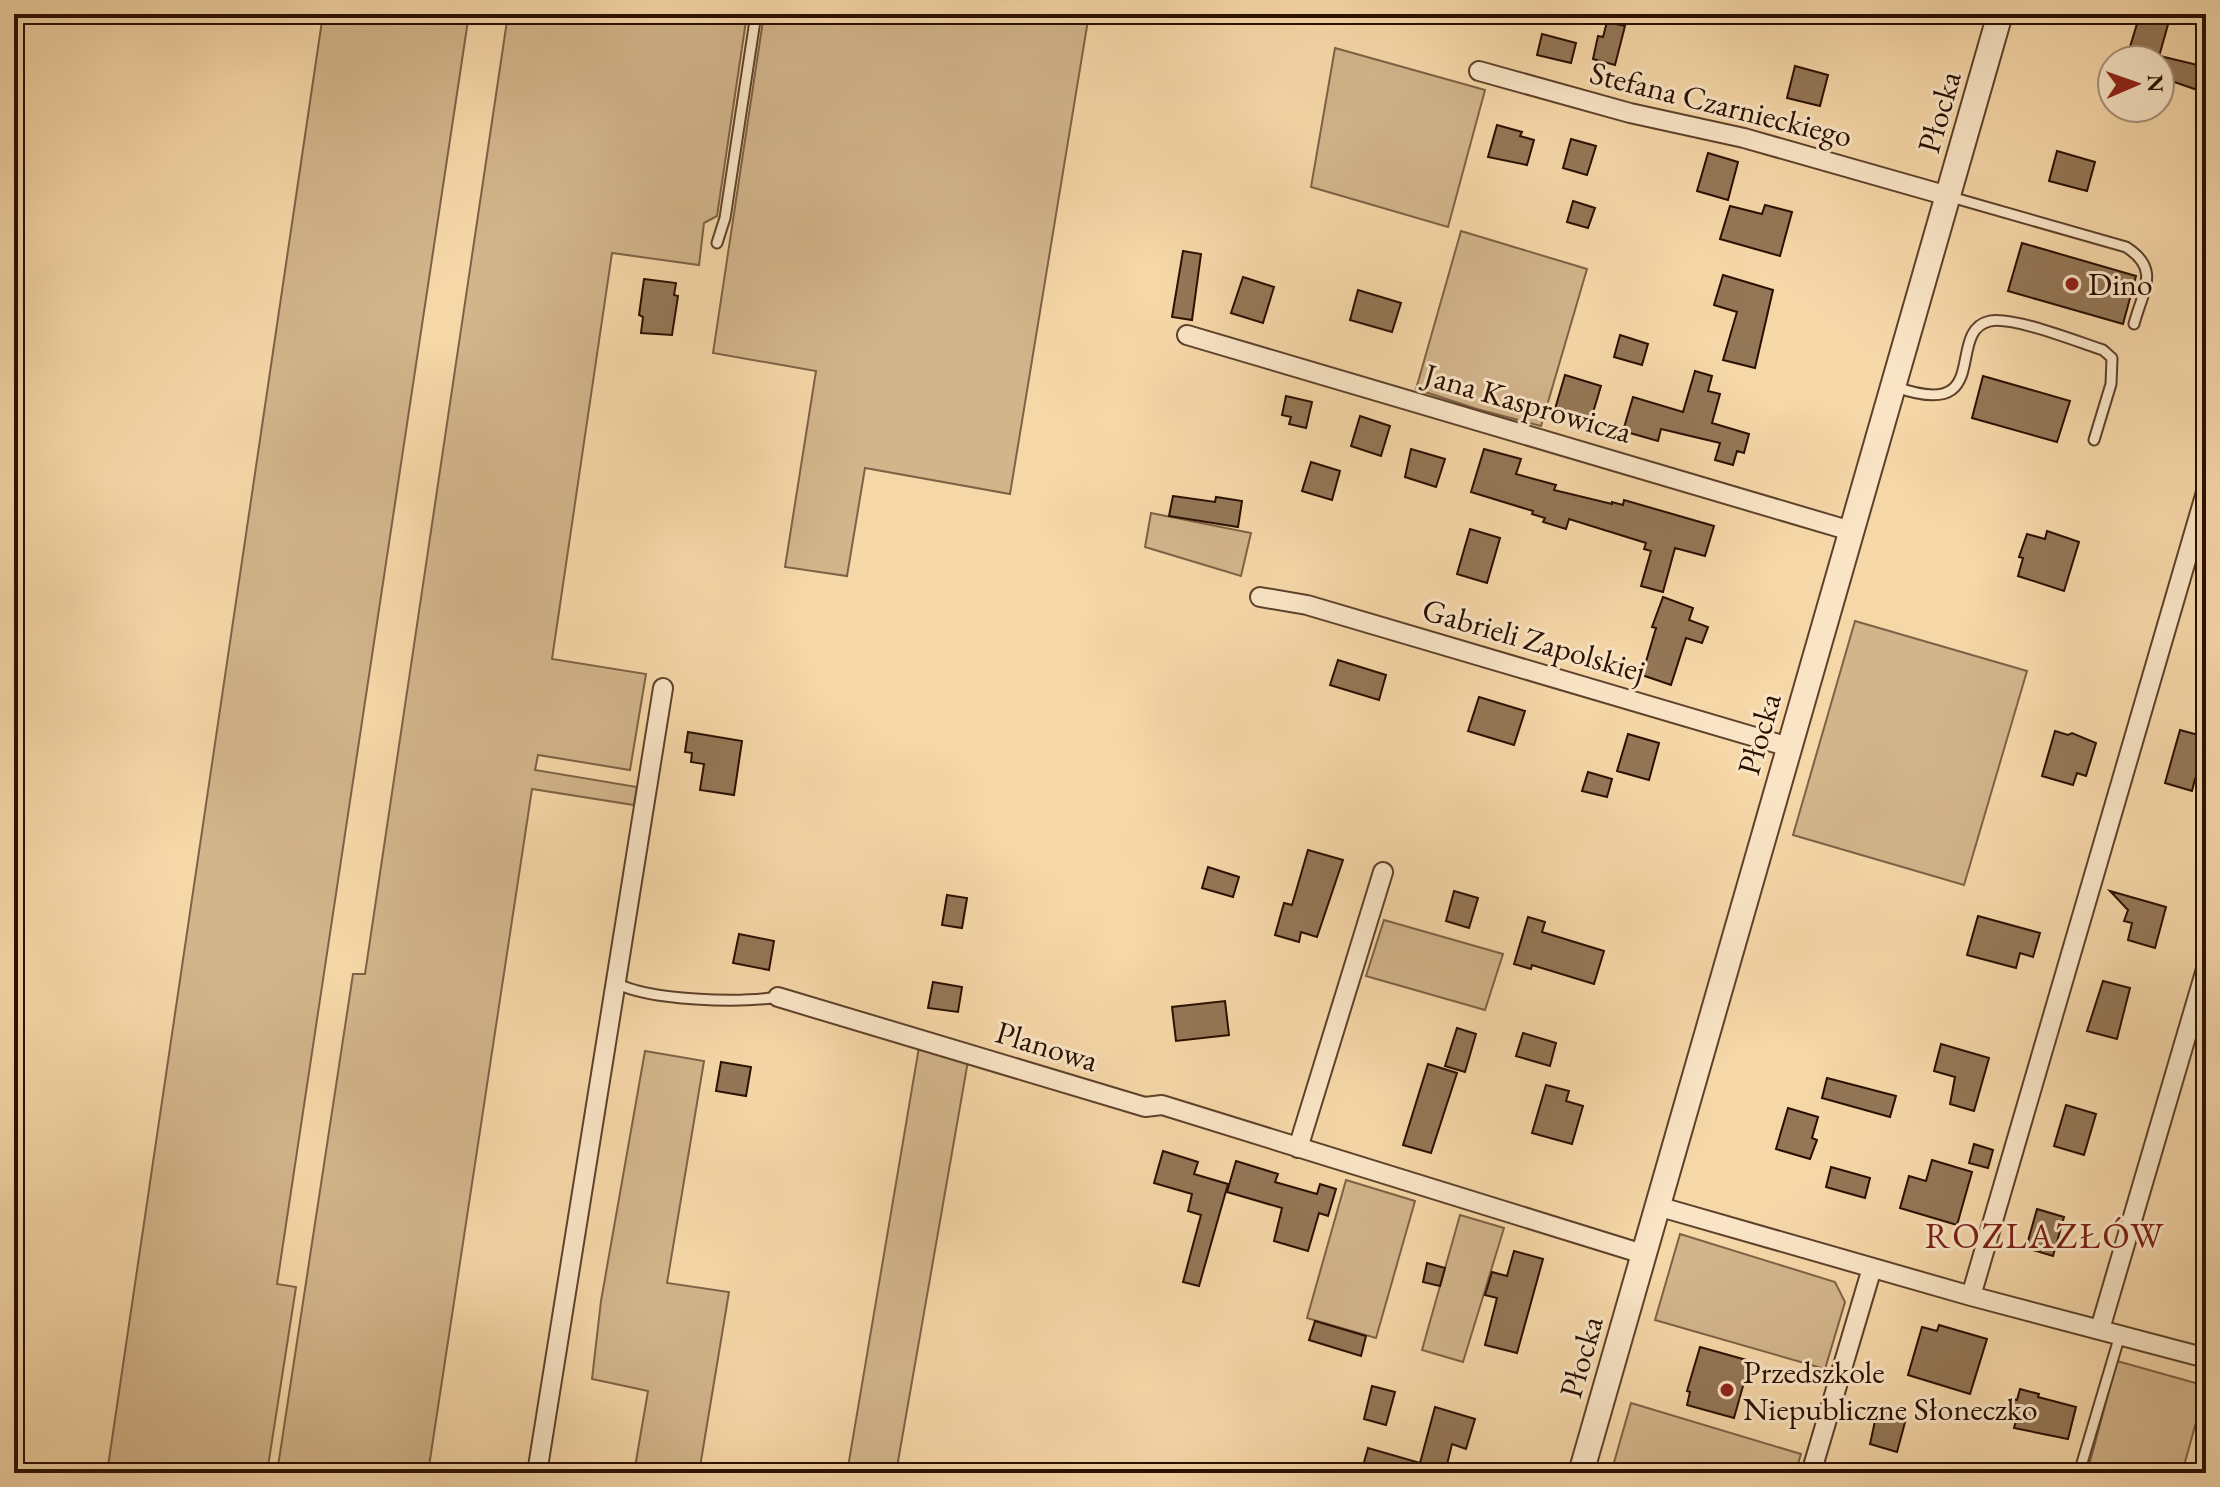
<svg xmlns="http://www.w3.org/2000/svg" width="2220" height="1487" font-family="'EB Garamond',serif">
	<style>
		.green { fill: #d3b58b; stroke: #7e6246; stroke-width: 2 }
		.building { fill: #947757; stroke: #2a0f00; stroke-width: 2 }
		.lines { fill: none; stroke-linecap: round; stroke-linejoin: round }
		.service-casing { stroke: #5d412a; stroke-width: 13 }
		.minor-casing { stroke: #5d412a; stroke-width: 22 }
		.tertiary-casing { stroke: #5d412a; stroke-width: 28 }
		.service { stroke: #f9e5c6; stroke-width: 9 }
		.minor { stroke: #f9e5c6; stroke-width: 18 }
		.tertiary { stroke: #f9e5c6; stroke-width: 24 }
		.poi-dot { fill: #8f2418; stroke: #f9e5c6; stroke-width: 3 }
		.labels { text-anchor: middle; stroke-width: 6; stroke-linejoin: round; paint-order: stroke }
		.street-label { font-size: 32px; fill: #2a0f00; stroke: #f9e5c6 }
		.poi-label { font-size: 32px; fill: #2a0f00; stroke: #f9e5c6; text-anchor: start }
		.quarter-label { font-size: 36px; letter-spacing: 2px; fill: #7a1f14; stroke: #f9e5c6 }
	</style>
	<rect width="100%" height="100%" fill="#f6d7a8"/>
	<filter id="stains"><feTurbulence type="fractalNoise" baseFrequency=".0025" numOctaves="4"/><feColorMatrix values="0 0 0 0 .2 0 0 0 0 .09 0 0 0 0 .02 0 0 0 .5 -.17"/></filter>
	<radialGradient id="worn" r=".72"><stop offset=".6" stop-color="#630" stop-opacity="0"/><stop offset="1" stop-color="#630" stop-opacity=".3"/></radialGradient>
	<path class="green" d="M323,14H469L277,1284L296,1287L267,1473H107Z
		M508,14H747L717,216L704,223L699,265L612,253L552,659L646,674L630,770L538,755L535,770L637,787L634,805L532,789L428,1473H277L353,974H365Z
		M764,14H1089L1010,494L865,468L847,576L785,567L816,371L713,353Z
		M1335,48L1485,90L1448,227L1311,187Z
		M1461,231L1587,269L1541,426L1477,409L1416,389Z
		M1151,513L1251,533L1241,576L1145,547Z
		M1855,621L2027,671L1964,885L1793,835Z
		M1384,920L1503,954L1485,1010L1366,976Z
		M919,1047L968,1061L896,1473H847Z
		M645,1051L704,1061L667,1283L729,1292L699,1473H634L648,1391L592,1379L601,1301Z
		M1346,1180L1415,1201L1376,1338L1307,1318Z
		M1460,1215L1504,1228L1463,1362L1422,1350Z
		M1680,1234L1835,1282L1845,1302L1825,1369L1655,1320Z
		M2117,1361L2206,1386L2182,1473H2087Z
		M1631,1403L1801,1454L1795,1473H1611Z"/>
	<path class="building" d="M2140,14H2171L2158,60H2126Z
		M1607,22L1625,26L1615,65L1593,59L1598,36L1603,37Z
		M1542,34L1576,43L1571,63L1537,55Z
		M2160,56L2206,67V93L2160,77Z
		M1795,66L1828,75L1820,106L1787,98Z
		M1497,125L1522,132L1520,136L1534,140L1527,165L1488,157Z
		M1571,139L1596,146L1587,175L1563,168Z
		M2057,151L2095,162L2087,191L2049,181Z
		M1708,153L1738,162L1728,200L1697,191Z
		M1573,201L1595,208L1588,228L1567,222Z
		M1765,205L1792,212L1780,256L1720,239L1730,206L1762,214Z
		M2022,243L2136,276L2123,324L2008,291Z
		M1183,251L1201,254L1192,320L1172,317Z
		M1723,275L1773,290L1755,368L1723,360L1737,312L1714,305Z
		M1243,277L1274,287L1263,323L1231,313Z
		M644,279L676,283L674,295L678,296L672,335L641,333L643,317L639,315Z
		M1358,290L1401,303L1392,332L1350,320Z
		M1620,335L1648,344L1642,365L1614,357Z
		M1695,371L1712,376L1708,391L1720,394L1712,423L1749,434L1744,453L1737,451L1733,465L1715,460L1720,443L1661,429L1658,441L1623,431L1633,397L1683,412Z
		M1565,375L1601,386L1591,419L1555,409Z
		M1983,376L2070,401L2057,442L1972,418Z
		M1286,396L1312,402L1306,428L1289,424L1291,417L1282,415Z
		M1360,416L1390,426L1381,456L1351,446Z
		M1411,449L1445,459L1436,487L1405,477Z
		M1484,449L1521,459L1516,474L1556,485L1554,490L1612,504V502L1623,505L1624,500L1714,526L1705,556L1675,548L1663,592L1641,586L1651,551L1644,549L1646,543L1569,519L1566,529L1543,522L1545,518L1532,514L1533,511L1471,492Z
		M1311,462L1340,471L1332,500L1302,491Z
		M1173,496L1215,502L1216,497L1242,501L1238,527L1169,516Z
		M1470,529L1500,538L1487,583L1457,574Z
		M2047,531L2079,542L2064,591L2018,576L2023,558L2019,557L2027,534L2045,539Z
		M1663,597L1693,608L1689,620L1708,627L1702,643L1686,638L1671,685L1642,675L1656,628L1652,627Z
		M1338,660L1386,675L1379,700L1330,685Z
		M1479,697L1525,711L1514,745L1468,731Z
		M2180,730L2206,737V782L2195,779L2192,791L2165,783Z
		M2055,731L2068,735L2072,733L2096,743L2086,776L2077,773L2073,785L2042,776Z
		M688,732L742,741L734,795L700,790L704,764L691,762L692,753L685,752Z
		M1628,734L1659,743L1649,780L1617,771Z
		M1588,772L1612,779L1607,797L1582,791Z
		M1308,850L1343,860L1317,937L1301,932L1299,942L1275,935L1284,903L1292,905Z
		M1208,867L1239,877L1233,897L1202,888Z
		M1454,891L1478,898L1469,928L1446,921Z
		M2110,891L2166,907L2155,948L2128,940L2132,923L2124,921L2128,910Z
		M947,895L967,898L962,928L942,925Z
		M1978,916L2040,933L2033,957L2020,953L2016,968L1967,955Z
		M1528,917L1545,922L1542,932L1604,951L1594,984L1532,965L1531,969L1514,964Z
		M739,934L774,941L769,970L733,963Z
		M2103,981L2130,988L2117,1039L2087,1031Z
		M933,982L962,987L958,1012L928,1008Z
		M1225,1001L1229,1035L1176,1041L1172,1007Z
		M1457,1028L1476,1034L1465,1072L1445,1066Z
		M1523,1033L1556,1043L1550,1066L1516,1056Z
		M1941,1044L1989,1058L1974,1111L1950,1104L1955,1077L1934,1071Z
		M721,1062L751,1067L746,1096L716,1091Z
		M1428,1064L1457,1073L1431,1153L1403,1145Z
		M1827,1078L1896,1096L1890,1117L1822,1098Z
		M1546,1085L1569,1091L1566,1101L1583,1106L1572,1144L1532,1133Z
		M2066,1105L2096,1114L2084,1155L2054,1146Z
		M1788,1108L1818,1117L1812,1138L1817,1140L1810,1159L1776,1149Z
		M1974,1144L1993,1150L1988,1168L1969,1163Z
		M1163,1151L1198,1162L1194,1174L1228,1184L1199,1286L1183,1282L1201,1215L1188,1211L1192,1194L1154,1183Z
		M1932,1160L1972,1172L1957,1225L1900,1208L1909,1176L1926,1181Z
		M1236,1161L1278,1174L1275,1182L1317,1194L1320,1184L1336,1189L1328,1216L1319,1213L1308,1251L1274,1241L1282,1208L1227,1192Z
		M1831,1167L1870,1178L1865,1198L1826,1187Z
		M2037,1209L2064,1217L2053,1256L2026,1248Z
		M1514,1251L1543,1259L1517,1353L1485,1345L1497,1298L1485,1295L1492,1272L1507,1276Z
		M1427,1263L1445,1268L1440,1286L1423,1282Z
		M1315,1321L1366,1336L1361,1356L1309,1340Z
		M1939,1325L1987,1339L1970,1394L1908,1375L1922,1327L1937,1331Z
		M1700,1347L1750,1361L1734,1418L1687,1405L1690,1392L1687,1391Z
		M1372,1386L1395,1392L1386,1425L1364,1419Z
		M2020,1389L2039,1394L2038,1397L2076,1407L2068,1439L2014,1428L2017,1417L2009,1414L2013,1399L2017,1400Z
		M1435,1407L1475,1419L1466,1449L1452,1444L1445,1473H1361L1368,1448L1420,1463Z
		M1878,1407L1907,1415L1897,1452L1870,1444Z"/>
	<g class="lines">
		<g class="service-casing">
			<path id="service" d="M1951,197L2126,247C2161,269 2143,290 2134,324
				M717,243L725,218L756,14
				M1896,387C1995,422 1944,331 1990,321C2013,316 2078,342 2103,350L2112,358L2111,384L2094,440
				M616,983C650,1001 740,1003 778,997
				M2079,1473L2120,1335"/>
		</g>
		<g class="minor-casing">
			<path id="minor" d="M1479,71L1630,113L1744,138L1948,196
				M1187,335L1851,531
				M1260,597L1307,605L1789,747
				M778,997L1145,1107L1162,1105L1643,1254
				M1298,1148L1383,872
				M1657,1206L1971,1296L2206,1358
				M1971,1296L2206,492
				M2100,1329L2206,969
				M537,1473L663,688
				M1811,1473L1872,1268"/>
		</g>
		<g class="tertiary-casing">
			<path id="tertiary" d="M1581,1473L2000,14"/>
		</g>
		<use href="#service" class="service"/>
		<use href="#minor" class="minor"/>
		<use href="#tertiary" class="tertiary"/>
	</g>
	<g class="poi-dot">
		<circle cx="2072" cy="284" r="8"/>
		<circle cx="1727" cy="1390" r="8"/>
	</g>
	<g class="labels">
		<g class="street-label">
			<text transform="translate(1721 104) rotate(14)" y="11">Stefana Czarnieckiego</text>
			<text transform="translate(1939 112) rotate(-74)" y="11">Płocka</text>
			<text transform="translate(1528 403) rotate(16)" y="11">Jana Kasprowicza</text>
			<text transform="translate(1534 640) rotate(16)" y="11">Gabrieli Zapolskiej</text>
			<text transform="translate(1759 734) rotate(-74)" y="11">Płocka</text>
			<text transform="translate(1047 1046) rotate(17)" y="11">Planowa</text>
			<text transform="translate(1581 1357) rotate(-74)" y="11">Płocka</text>
		</g>
		<g class="poi-label">
			<text x="2088" y="295">Dino</text>
			<text x="1743" y="1383">Przedszkole<tspan x="1743" dy="37">Niepubliczne Słoneczko</tspan></text>
		</g>
		<g class="quarter-label">
			<text x="2045" y="1248">ROZLAZŁÓW</text>
		</g>
	</g>
	<rect width="2220" height="1487" fill="none" stroke="#f6d7a8" stroke-width="48"/>
	<rect x="16" y="16" width="2188" height="1455" fill="none" stroke="#2a0f00" stroke-width="4"/>
	<rect x="24" y="24" width="2172" height="1439" fill="none" stroke="#2a0f00" stroke-width="2"/>
	<g transform="translate(2136 84) rotate(88)"><circle r="38" fill="#f9e5c6" stroke="#a68f77" stroke-width="2"/>
	<path d="M0-6L14 30L0 20L-14 30Z" fill="#8f2418"/>
	<text y="-12" font-size="22" font-weight="bold" text-anchor="middle" fill="#2a0f00">N</text>
	</g>
	<rect width="100%" height="100%" filter="url(#stains)"/>
	<rect width="100%" height="100%" fill="url(#worn)"/>
</svg>
